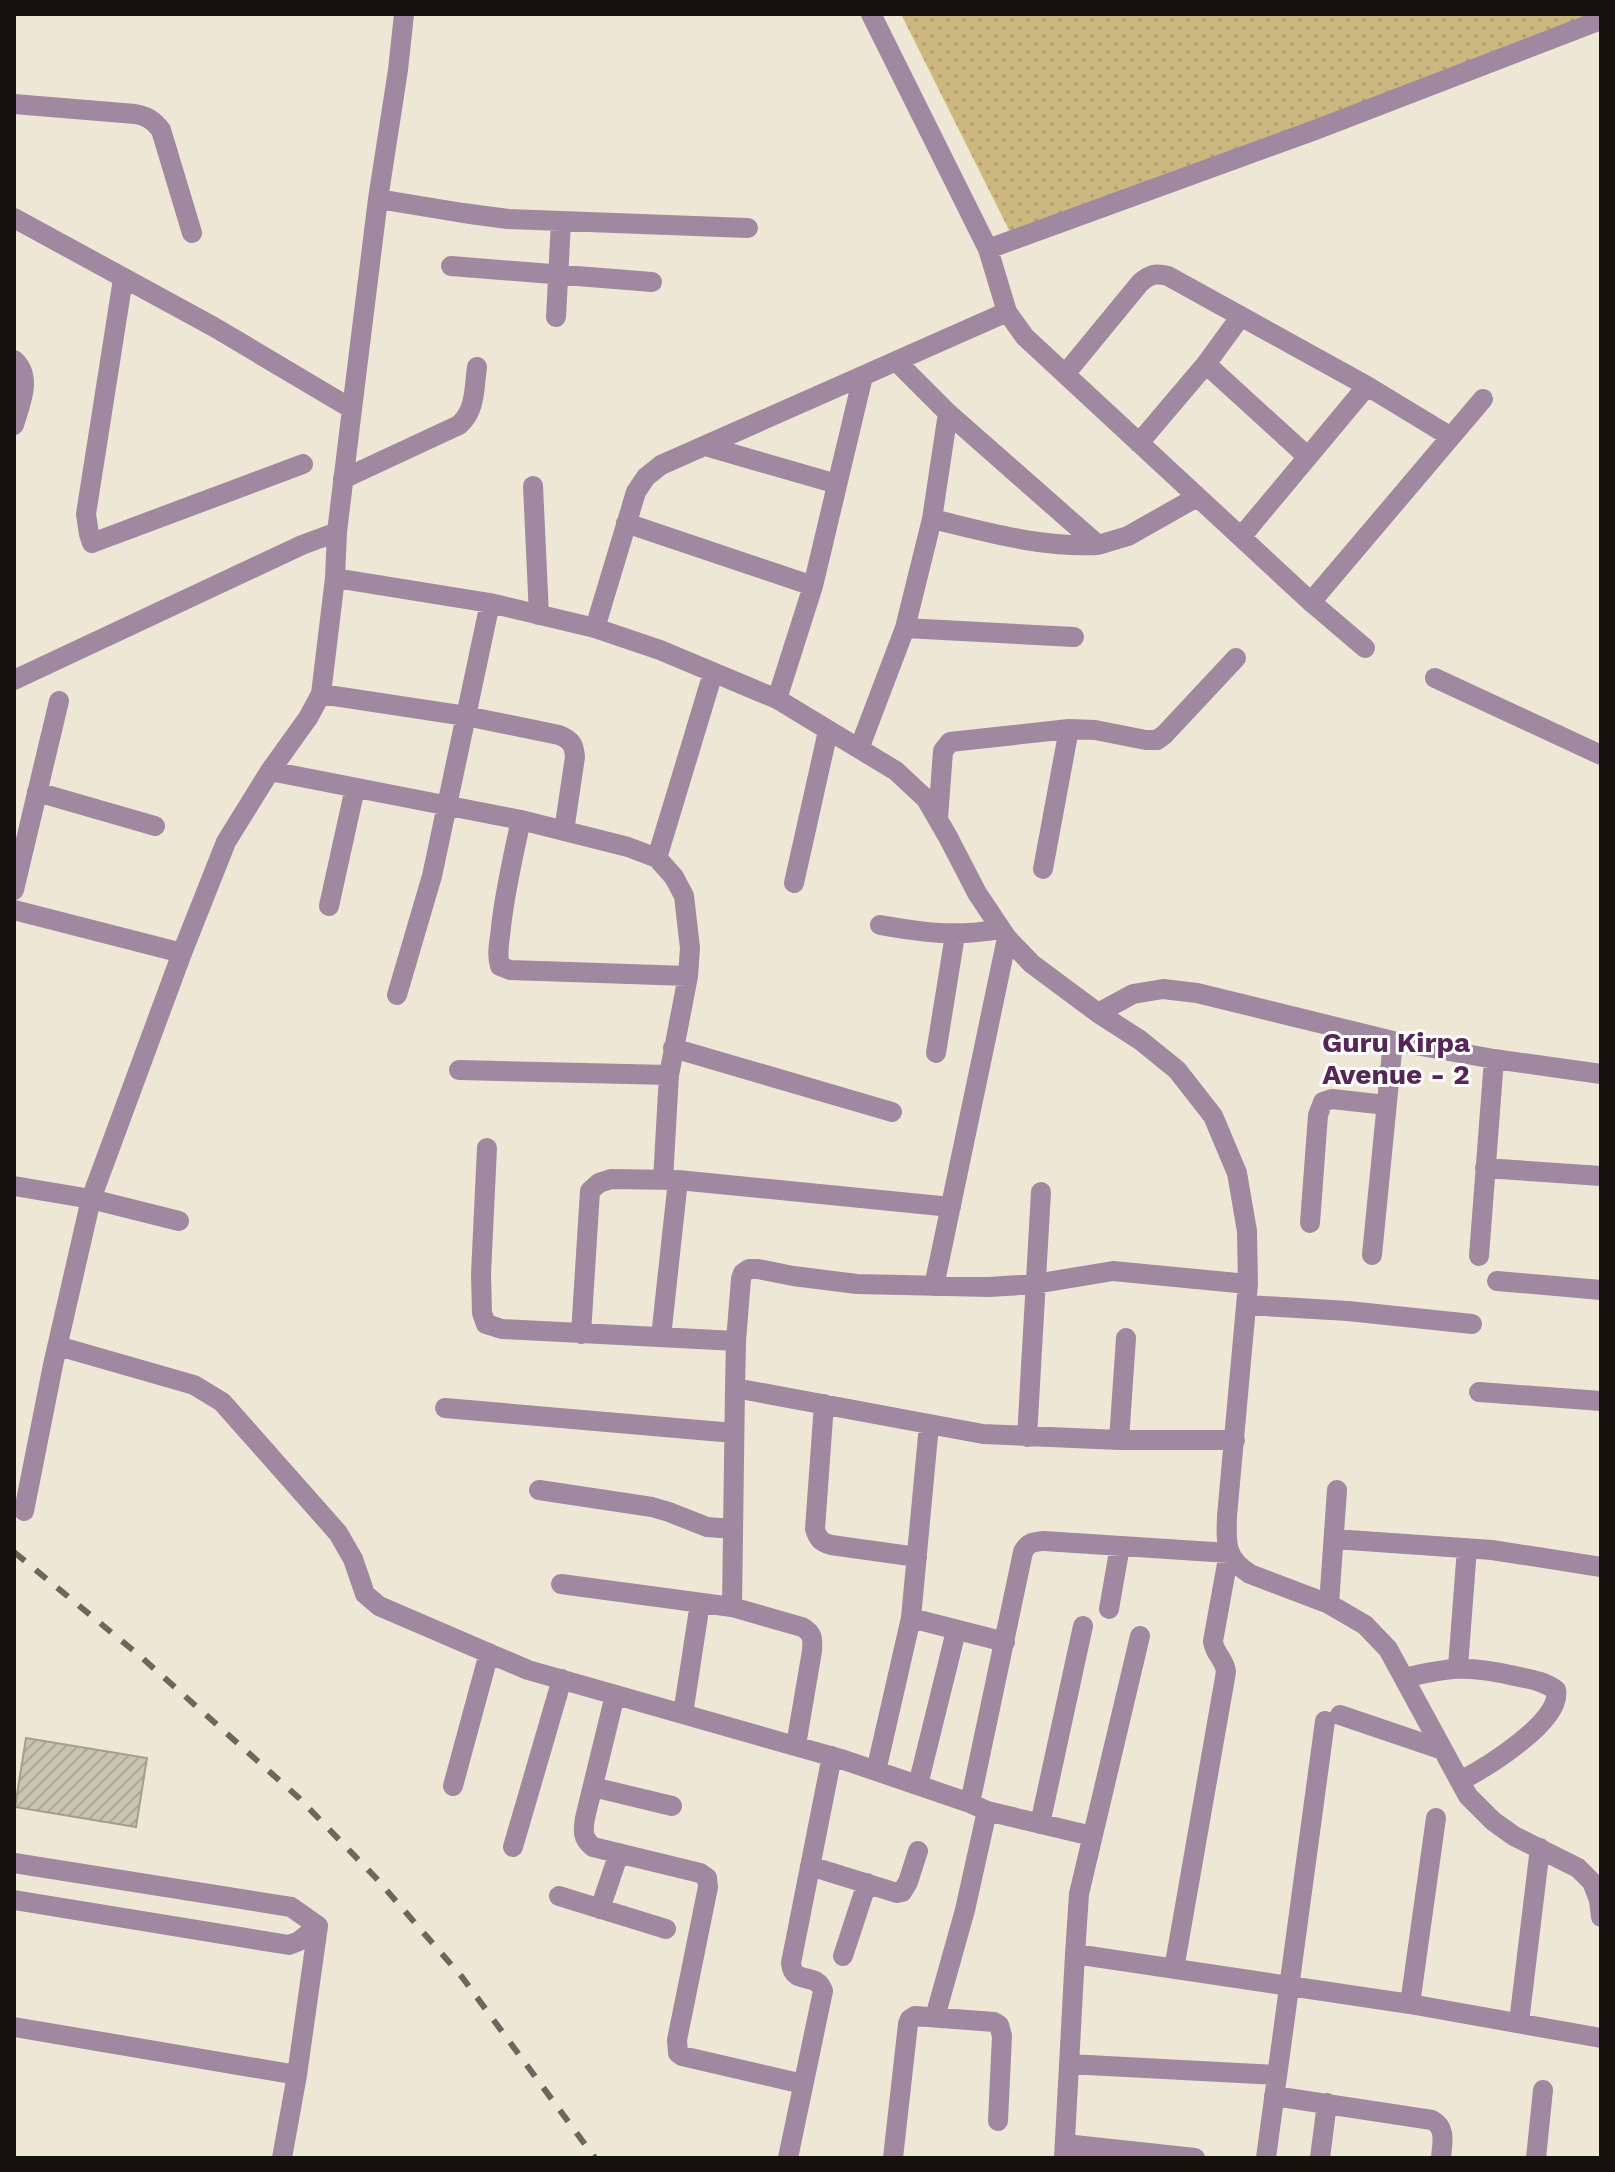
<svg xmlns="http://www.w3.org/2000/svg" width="1615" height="2172" font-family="'Work Sans',sans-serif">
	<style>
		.park { fill: url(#park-dots) }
		.building { fill: url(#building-hatch); stroke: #a49e8d; stroke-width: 2 }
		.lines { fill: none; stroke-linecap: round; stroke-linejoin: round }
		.minor { stroke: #a088a0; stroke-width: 20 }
		.rail { stroke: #6b675c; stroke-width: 6; stroke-dasharray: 14 14; stroke-linecap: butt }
		.labels { text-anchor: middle; stroke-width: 6; stroke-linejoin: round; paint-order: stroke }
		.neighbourhood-label { font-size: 28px; font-weight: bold; fill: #552657; stroke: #fff }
	</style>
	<defs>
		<pattern id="park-dots" width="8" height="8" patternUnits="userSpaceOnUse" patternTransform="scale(2)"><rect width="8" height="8" fill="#cbb77f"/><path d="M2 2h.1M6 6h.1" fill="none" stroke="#ad9c6c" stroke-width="1.8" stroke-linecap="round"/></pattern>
		<pattern id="building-hatch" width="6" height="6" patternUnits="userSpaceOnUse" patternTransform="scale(2)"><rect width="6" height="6" fill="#c9c3b1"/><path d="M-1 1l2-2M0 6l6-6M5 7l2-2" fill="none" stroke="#aca697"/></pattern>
	</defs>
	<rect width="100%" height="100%" fill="#eee7d5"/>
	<path class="park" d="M901,14H1601L1017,246Z"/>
	<path class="building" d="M26,1738L147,1758L136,1827L15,1807Z"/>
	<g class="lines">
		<path class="minor" d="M871,14L988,249L1007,312
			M14,104L135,114C147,116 153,120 161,130L192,233
			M378,199L463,213L508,219L748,228
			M14,218L214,327L352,409
			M988,249L1315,130L1601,20
			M451,266L652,282
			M123,279L86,514L89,534L92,543L303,464
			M556,317L561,222
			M14,360C33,377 20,404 14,425
			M896,361L948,413L1098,545L1128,536L1197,497
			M1206,364L1308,457
			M1066,373L1140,283C1150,274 1156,273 1168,276L1367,386L1241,537
			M1367,386L1451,437
			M948,413L932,519C987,532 1041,548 1098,545
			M1139,443L1206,364L1241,316
			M705,446L837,484
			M343,479L459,425C476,410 474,388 477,367
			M533,486L539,615
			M626,523L813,586
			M335,578L490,603L595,628L660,650L777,699L896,771L926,799L948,837L977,893L1007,938L1032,964L1098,1013L1140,1040L1177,1070L1213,1116L1237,1173L1247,1231L1248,1284L1227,1516C1226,1544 1225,1558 1250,1574L1329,1604L1365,1625L1388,1649L1468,1796L1493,1821L1514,1836L1578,1868L1592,1882L1599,1900L1601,1917
			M1311,602L1483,399
			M595,628L636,492L646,477L661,465L1007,312L1025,337L1311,602L1365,648
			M905,628L1074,637
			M1435,678L1601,755
			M14,680L302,545L337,532
			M321,694L466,716L559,735C571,740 574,744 575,757L564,831
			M777,699L813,586L863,376
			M859,749L905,628L932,519
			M270,771L521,820L628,847L657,858L713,673
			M37,792L155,826
			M938,819L943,751L950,742L1069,729L1095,730L1146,740H1157L1164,735L1236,658
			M521,820C513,856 505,891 501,927C500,940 496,954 500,966L510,970L688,976
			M657,858L674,877L684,896L690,948L688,976L669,1075L663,1180
			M1043,869L1069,729
			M794,883L828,731
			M14,890L59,701
			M329,906L355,788
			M14,910L182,953
			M880,925C926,933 955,937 1001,929
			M397,995L432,876L490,603
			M1098,1013L1133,994L1163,989L1197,993L1393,1041L1494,1059L1601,1074
			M673,1048L892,1112
			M936,1053L955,935
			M459,1070L669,1075
			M487,1148L481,1274L482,1313L486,1324L502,1329L736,1341
			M1485,1168L1601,1176
			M14,1186L91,1199L179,1221
			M1310,1223L1318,1115L1323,1102L1332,1099L1386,1105
			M1372,1255L1393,1041
			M1479,1256L1494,1059
			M1497,1281L1601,1290
			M934,1286L1007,938
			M1247,1305L1348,1311L1472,1324
			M581,1334L590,1191L599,1183L611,1179L674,1180
			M661,1337L678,1180L951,1207
			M58,1346L194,1385L222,1402L338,1533L353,1559L365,1594L379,1606L528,1670L841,1759L970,1803L987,1811L1092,1836
			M1479,1392L1601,1401
			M824,1404L815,1529C818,1539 821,1542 831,1545L917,1557
			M445,1408L734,1433
			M1027,1437L1041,1192
			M1119,1440L1126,1338
			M1235,1440H1119L983,1434L735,1388L736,1341L741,1279L743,1273L749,1269H758L793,1276L857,1284L989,1287L1035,1284L1113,1271L1248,1284
			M539,1490L652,1507L669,1512L707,1527L733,1529
			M24,1511L53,1365L91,1199L182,953L226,842L270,771L308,718L321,694L335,578L337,532L352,409L378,199L398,70L404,14
			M1334,1539L1492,1550L1601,1567
			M561,1584L732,1607L735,1388
			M1329,1604L1337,1490
			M732,1607L802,1627C813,1633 813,1639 812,1651L796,1745
			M1109,1609L1120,1546
			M911,1618L1005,1642
			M1458,1667L1467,1548
			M1404,1678C1450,1667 1468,1665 1515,1676C1529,1679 1544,1681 1556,1690C1563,1721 1485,1768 1460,1781
			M615,1695L585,1818C583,1831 582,1838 593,1847L700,1873L707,1878L708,1887L677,2040L678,2053L682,2056L803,2084
			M683,1714L700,1603
			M1340,1715L1443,1750
			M876,1771L911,1618L929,1425
			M918,1785L956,1631
			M453,1786L489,1653
			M593,1787L672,1806
			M970,1803L1023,1552C1028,1542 1034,1542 1044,1541L1229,1553L1213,1641C1214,1654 1225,1659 1226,1672L1174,1969
			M1040,1824L1083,1626
			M513,1847L562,1679
			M14,1863L291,1907L318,1926
			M810,1866L897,1893L902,1892L908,1882L918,1851
			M559,1896L666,1929
			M14,1900L289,1945L299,1941L318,1926
			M600,1909L619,1853
			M1075,1954L1079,1894L1140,1636
			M843,1956L867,1883
			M1410,2004L1436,1818
			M935,2017L965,1910L987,1811
			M1519,2022L1540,1848
			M14,2027L297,2075
			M1069,2064L1277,2075
			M1274,2096L1432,2120C1447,2128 1442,2144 1441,2158
			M1065,2144L1195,2158
			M282,2158L297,2075L318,1926
			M788,2158L823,1991C816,1970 793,1987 791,1963L832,1756
			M893,2158L908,2024L910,2019L915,2016L994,2022L999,2025L1002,2036L998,2121
			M1064,2158L1075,1954L1410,2004L1601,2038
			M1266,2158L1325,1721
			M1320,2158L1327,2103
			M1536,2158L1543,2090"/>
		<path class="rail" d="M14,1552L140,1656L299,1798L376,1878L462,1977L595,2158"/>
	</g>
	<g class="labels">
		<g class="neighbourhood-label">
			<text x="1396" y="1052">Guru Kirpa<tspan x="1396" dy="32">Avenue - 2</tspan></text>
		</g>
	</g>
	<rect width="1615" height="2172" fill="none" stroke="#14120b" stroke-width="32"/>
</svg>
